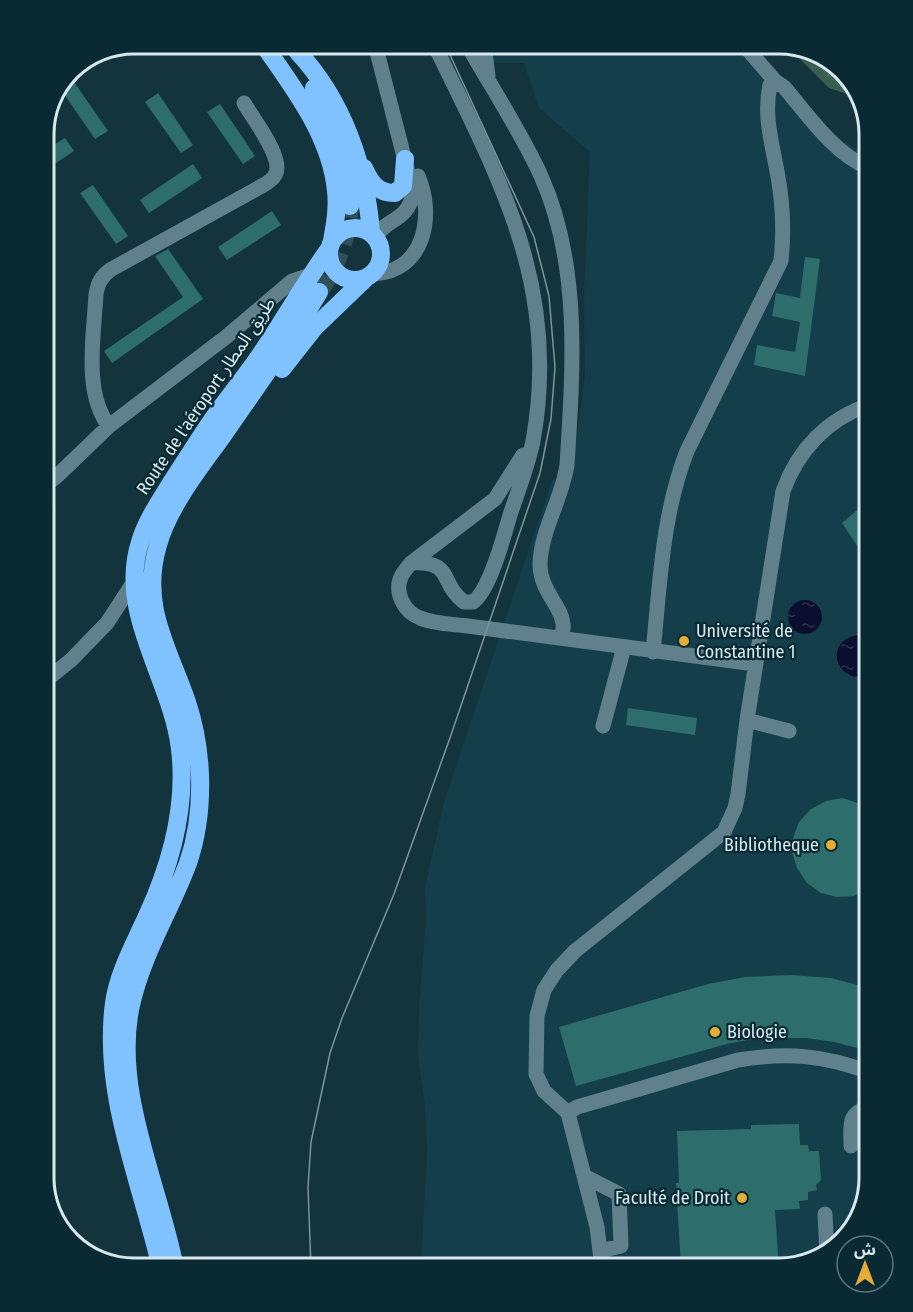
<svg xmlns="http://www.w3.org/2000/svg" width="913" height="1312" font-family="'Fira Sans Condensed','Noto Sans Arabic',sans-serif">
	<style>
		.built { fill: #143e4a }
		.forest { fill: url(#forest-crowns) }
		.water { fill: url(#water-ripples) }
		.building { fill: #2d6d6b }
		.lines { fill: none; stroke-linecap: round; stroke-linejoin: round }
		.highway-tunnel { stroke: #314f58; stroke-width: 18; stroke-dasharray: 18 9; stroke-linecap: butt }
		.minor { stroke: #60818b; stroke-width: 15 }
		.highway { stroke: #80c2ff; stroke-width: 18 }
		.tram { stroke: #7c949b; stroke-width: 1.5 }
		.poi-dot { fill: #e5ad35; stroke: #092a33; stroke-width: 2 }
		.labels { text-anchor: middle; stroke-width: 4.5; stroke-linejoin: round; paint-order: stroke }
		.street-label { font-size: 18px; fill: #d7e8ee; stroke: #092a33 }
		.poi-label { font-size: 18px; fill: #d7e8ee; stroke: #092a33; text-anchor: start }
		.rim { fill: none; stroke: #d7e8ee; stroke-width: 3 }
	</style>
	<defs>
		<pattern id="forest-crowns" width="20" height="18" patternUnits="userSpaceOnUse" patternTransform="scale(1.5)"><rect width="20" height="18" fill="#39604f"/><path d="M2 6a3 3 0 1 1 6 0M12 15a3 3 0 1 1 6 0" fill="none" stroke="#557769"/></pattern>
		<pattern id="water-ripples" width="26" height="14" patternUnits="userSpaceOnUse" patternTransform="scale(1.5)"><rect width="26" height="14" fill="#0b0e2f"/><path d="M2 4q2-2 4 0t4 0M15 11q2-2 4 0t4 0" fill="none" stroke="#2e314d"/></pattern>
	</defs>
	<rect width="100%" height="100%" fill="#14343d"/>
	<path class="built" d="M492,44H732L757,70L769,61L821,121L838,137L869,157V1178L857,1223L824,1256L779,1268H421L427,1152L425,1106L418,1057L419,1009L426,921L425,888L444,802L552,480L569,476L573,466L585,374L584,298L590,152L539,108L524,63H493Z"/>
	<path class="forest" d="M785,44L824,56L857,89L860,98L829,88Z"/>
	<path class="water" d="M788 617a17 17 0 1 1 34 0a17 17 0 1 1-34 0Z
		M857,635L869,639V673L854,677C830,668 831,640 857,635Z"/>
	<path class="building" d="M72,79L108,131L95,139L62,91L66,84Z
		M158,93L193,145L181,153L145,102Z
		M220,104L255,156L243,164L207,112Z
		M65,138L74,151L44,171V151Z
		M193,164L202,178L149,213L140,200Z
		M93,185L128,236L116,244L80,193Z
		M272,211L281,225L227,260L218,247Z
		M168,249L203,299L112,363L104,351L183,297L155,256Z
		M805,257L820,259L805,376L754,365L757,345L795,352L800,322L772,316L776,293L800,298Z
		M870,499V565L842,523Z
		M628,708L697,718L695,735L626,725Z
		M843,798L869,807V889L854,896L837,897L821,893L807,883L797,868L792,852L793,838L799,822L811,809L826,801Z
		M791,975L831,978L869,988V1051L834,1042L806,1038H758L727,1044L576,1086L559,1027L708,984L745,977Z
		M799,1124L800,1145H808L809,1151H819L821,1180L816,1185L817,1190L808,1192V1200L799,1201L800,1209L775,1210L779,1268H681L676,1183H679L677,1131L751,1129V1125Z"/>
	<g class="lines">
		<path class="highway-tunnel" d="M319,292C338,265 347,239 350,206"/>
		<path class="minor" d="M167,44L169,47
			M375,44L413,192C409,222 385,218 375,238
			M467,44C491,87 520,130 541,176C581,265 573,369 567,465C562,499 541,530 540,564C540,591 562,606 563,624C564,629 562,634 561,638
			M484,44L488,76
			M743,44L775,81L784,87C808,115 834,154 869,168
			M373,274C425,272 435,215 418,176
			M109,426C83,393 94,335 96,294C98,283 101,277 110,270L260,187C265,184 272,181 275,175C285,159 253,119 244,103
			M523,455L495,499L411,563C408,567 404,571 402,575C393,591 404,612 420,618C434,624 453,624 468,626L755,664
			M44,486L57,476L109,426L226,337L292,281L304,277L310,278
			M411,563C455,561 438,582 464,602H473C490,590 504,536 510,515C518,491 528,466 533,441C561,286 499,178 434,44
			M653,652C660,584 662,515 687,451L781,261C784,233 783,205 778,177C773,147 763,116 770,85L775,81
			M44,682L71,660L107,623L135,580
			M747,720L789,731
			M603,726L624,647
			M568,1113L577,1107L598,1101L738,1060C787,1052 823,1055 869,1072
			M851,1146C851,1125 847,1114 869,1107
			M584,1176L619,1194L621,1246L600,1251
			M825,1214L827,1254
			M602,1268L597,1227L568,1113L544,1091L536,1074L537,1016L544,990L557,970L575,951L724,832L735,808L738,794L747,720L783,491C798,450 827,419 869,405"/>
		<path class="highway" d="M263,44C293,87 331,136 336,191C338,208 335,224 332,241
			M297,51C343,100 366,167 371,233
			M314,88C332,129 348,160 350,206
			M364,168C371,183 377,193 395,193L403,186L405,159
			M329 254a26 26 0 1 1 52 0a26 26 0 1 1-52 0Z
			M282,369L315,327L366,278
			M161,1268C141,1181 102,1094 114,1003C118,973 135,943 147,916C171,864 187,807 180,749C172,679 117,614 140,542C146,521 160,501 171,483C182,466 193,449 204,432C220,407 239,385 256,361C282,324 303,285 329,249
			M175,1268C159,1185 112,1090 131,1005C142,955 170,911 188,863C198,834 201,805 200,775C199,750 195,726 187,702C168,647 140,606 158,545C168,508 199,468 222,437C255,389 289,342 319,292"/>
		<path class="tram" d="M311,1268L308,1187L311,1142L330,1053L342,1018L394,894L451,735L540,473L551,419L555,367L549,296L534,237L445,44"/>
	</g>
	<g class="poi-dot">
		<circle cx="684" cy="641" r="6"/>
		<circle cx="831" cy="845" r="6"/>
		<circle cx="715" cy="1032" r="6"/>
		<circle cx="742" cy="1198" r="6"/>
	</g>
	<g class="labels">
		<g class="street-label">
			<text transform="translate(206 396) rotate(-56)" y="6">Route de l'aéroport طريق المطار</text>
		</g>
		<g class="poi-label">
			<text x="696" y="637">Université de<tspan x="696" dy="21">Constantine 1</tspan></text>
			<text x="819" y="851" text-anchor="end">Bibliotheque</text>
			<text x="727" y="1038">Biologie</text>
			<text x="730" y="1204" text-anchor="end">Faculté de Droit</text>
		</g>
	</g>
	<path d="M0 0H913V1312H0ZM134 54H779A80 80 0 0 1 859 134V1178A80 80 0 0 1 779 1258H134A80 80 0 0 1 54 1178V134A80 80 0 0 1 134 54Z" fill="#092a33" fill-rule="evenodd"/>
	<path class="rim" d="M134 54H779A80 80 0 0 1 859 134V1178A80 80 0 0 1 779 1258H134A80 80 0 0 1 54 1178V134A80 80 0 0 1 134 54Z"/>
	<g transform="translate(865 1264)"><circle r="28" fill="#092a33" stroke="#5b767e" stroke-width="1.5"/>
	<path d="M0-4.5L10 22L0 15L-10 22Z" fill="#e5ad35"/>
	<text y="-9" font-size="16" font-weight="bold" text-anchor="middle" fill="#d7e8ee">ش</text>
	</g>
</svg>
